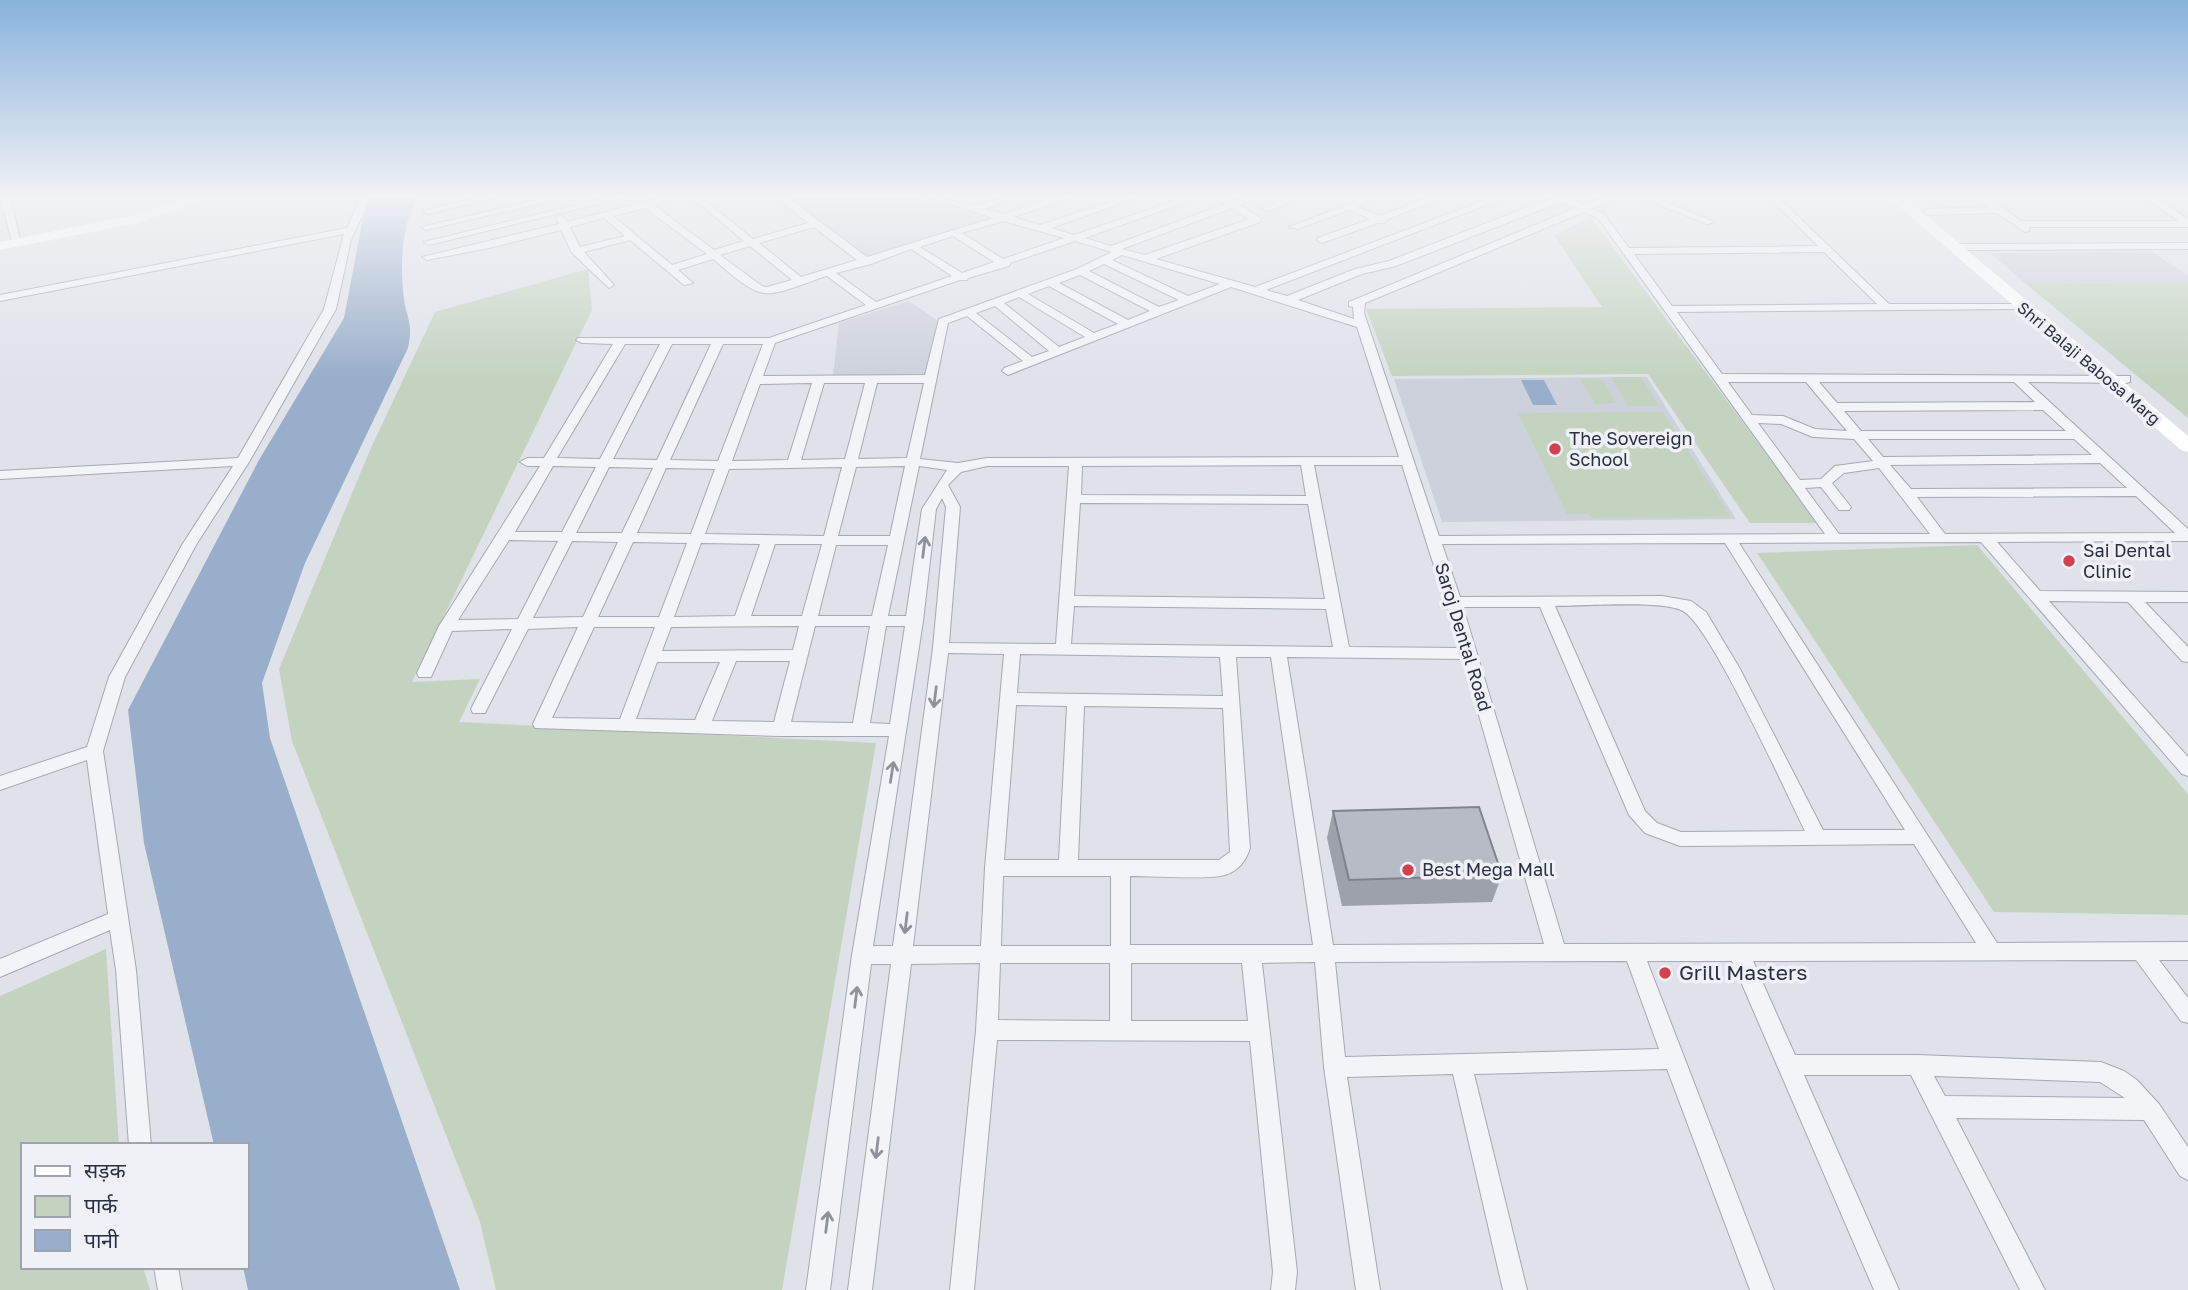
<svg xmlns="http://www.w3.org/2000/svg" width="2188" height="1290" font-family="'Golos Text','Noto Sans Devanagari',sans-serif">
	<style>
		.built { fill: #cdd1db }
		.green { fill: #c4d3c0 }
		.water { fill: #99aeca }
		.lines { fill: none; stroke-linecap: round; stroke-linejoin: round }
		.street-casing { stroke: #a4a9b3; stroke-width: 2 }
		.street { fill: #f2f4f7; fill-rule: evenodd }
		.secondary { fill: #fff; fill-rule: evenodd }
		.wall { fill: #9da1aa }
		.building { fill: #b6bbc6; stroke: #7f838b; stroke-width: 2 }
		.oneway { stroke: #8d929c }
		.poi-dot { fill: #d14150; stroke: #eff1f6; stroke-width: 2.5 }
		.labels { text-anchor: middle; stroke-width: 7; stroke-linejoin: round; paint-order: stroke }
		.far-street-label { font-size: 16px; fill: #282f40; stroke: #eff1f6 }
		.poi-label { font-size: 18px; fill: #282f40; stroke: #eff1f6; text-anchor: start }
		.street-label { font-size: 18px; fill: #282f40; stroke: #eff1f6 }
		.near-poi-label { font-size: 21px; fill: #282f40; stroke: #eff1f6; text-anchor: start }
	</style>
	<rect width="100%" height="100%" fill="#dfe2e9"/>
	<path class="built" d="M780,197H919L989,219L864,259Z
		M2153,252L2188,276V283L2026,284L1990,253Z
		M909,301L940,322L929,376H833L839,323Z
		M1647,377L1736,519L1442,522L1394,379Z"/>
	<path class="green" d="M1591,218L1818,523H1750L1648,374L1392,376L1366,309L1602,307L1554,235Z
		M588,269L592,310L412,682L480,679L459,722L876,743L782,1290H496L480,1222L292,741L279,669L370,450L435,312Z
		M2188,283V418L2026,284Z
		M1611,377H1641L1659,406H1628Z
		M1580,379H1602L1616,403L1595,404Z
		M1663,412L1731,517L1593,518L1588,514H1567L1518,413Z
		M1977,545L2188,794V915L1994,912L1757,553Z
		M106,949L119,1145H23V1267H143L150,1290H0V996Z"/>
	<path class="water" d="M371,197H417C401,228 400,266 404,300C408,322 413,324 408,348L305,563L262,683L270,738L460,1290H248L243,1267H247V1145H214L144,843L128,710L259,460L344,318L364,212Z
		M1521,380H1544L1557,405H1533Z"/>
	<g class="lines">
		<g class="street-casing">
			<path id="street" d="M0,197H10L21,244L12,242Z
				M361,197H371L351,240L336,309L249,462L196,545L125,677L103,751L136,970L151,1145H129L116,970L110,930L0,977V959L108,914L87,760L0,790V776L87,747L109,677L182,545L233,466L0,479V471L238,458L324,309L344,234L0,301V295L347,228Z
				M479,197H498L428,214L423,211Z
				M549,197H568L426,230L421,227Z
				M609,197H627L429,245L424,242Z
				M662,197H679L654,205L714,250L744,241L691,197H701L753,239L808,223L776,197H787L867,257L993,218L928,197C943,197 956,204 971,205C980,206 1000,197 1014,197L984,209L1003,214L1058,197H1073L1013,217L1040,225L1124,197H1139L1051,228L1074,235L1186,197H1200L1085,238L1111,246L1225,204L1216,197H1227L1233,201L1244,197H1258L1240,205L1260,218V222L1156,259L1255,287L1493,197H1507L1266,290L1287,296L1355,269L1389,261L1554,197H1570L1584,205L1603,197H1616L1592,209L1604,214L1629,248L1818,246L1774,202V198L1778,197L1889,304H2026V308L2022,309L1677,312L1722,374L2130,376V382L2126,383L2028,382L2188,529V541L1997,542L2040,591L2188,592V602H2145L2188,647V662L2182,661L2128,602L2049,601L2188,757V776L2182,774L1981,542L1739,543L1997,943L2188,942V960H2159L2188,998V1023L2181,1021L2136,960L1753,961L1795,1055H1917L2101,1062L2124,1071L2137,1080L2159,1104L2188,1147V1180L2180,1176L2144,1120L1956,1118L2045,1290H2020L1911,1075H1804L1899,1290H1874L1732,961H1647L1774,1290H1750L1667,1069L1474,1074L1527,1290H1503L1453,1074L1347,1077L1380,1290H1356L1324,1067L1315,962L1262,963L1297,1272L1295,1290H1271L1273,1272L1250,1041L997,1040L974,1290H950L976,1030L980,963L911,964L872,1290H848L891,964H871L830,1290H806L852,955L889,736H780L535,728L533,724L578,627L528,629L487,709L485,713H473L471,709L512,629L452,631L431,677H419L417,673L439,626L540,466H527L520,462L527,458H544L613,344L582,343L576,340L578,338H769L866,305L827,276C812,280 778,296 764,293C746,290 727,270 713,259L678,270L693,283L684,285L630,240L584,252L614,285L609,288L572,253L561,230L489,248L427,260L422,257L559,224L556,218L561,215L567,222ZM1561,202L1576,208L1349,302V306L1353,307L1354,319L1298,300L1362,274L1396,266ZM645,208L707,254L672,265L613,216ZM1232,208L1249,219L1145,255L1122,249ZM1584,212L1598,218L1825,534L1439,536L1364,313L1365,303ZM604,218L625,236L580,247L570,227ZM1003,221L1064,238L1003,259L962,233ZM814,227L857,260L801,277L759,243ZM953,236L994,262L962,273L920,247ZM1075,241L1112,252L1077,269L939,319L925,375L763,376L775,343L960,280H967L968,278L1009,266L1010,263ZM750,246L792,280L767,287L762,286L720,255ZM911,249L952,276L876,302L836,273L871,264ZM1824,252L1877,304L1672,306L1634,254ZM1122,255L1220,284L1188,296L1112,260ZM1104,264L1179,300L1159,307L1089,271ZM1080,275L1150,311L1128,320L1059,283ZM1049,286L1118,324L1094,333L1028,294ZM1231,287L1357,327L1399,457L987,458L958,463L920,459L948,323L967,316L1023,361L1004,368L1002,371L1008,375ZM1019,297L1085,337L1059,347L1004,303ZM995,306L1049,351L1032,357L976,313ZM625,344H660L600,459L557,458ZM672,344H711L657,460L613,459ZM723,344H763L718,461L670,460ZM1728,382H1806L1847,431L1815,429L1783,416L1752,415ZM1819,382H2014L2035,402L1837,403ZM812,383L788,460L732,461L760,384ZM824,383H865L845,459L801,460ZM877,383H924L907,458L858,459ZM2043,410L2066,431H1861L1844,411ZM1758,423L1781,424L1813,437L1854,439L1873,461L1835,466L1821,479L1800,480ZM1868,439H2074L2092,455L1883,457ZM2100,463L2127,488L1911,489L1890,465ZM1301,465L1306,496L1081,495L1082,466ZM1314,465H1402L1460,648L1349,647ZM553,466L596,467L562,532H515ZM905,466L890,536H838L856,467ZM919,466L947,470L922,509L906,616H888ZM987,466H1069L1056,644L949,643L960,507L948,485L961,472ZM609,467L653,468L622,533H576ZM842,467L824,536L705,534L729,469ZM666,468L715,469L691,534L637,533ZM1879,468L1930,534H1839L1805,488L1821,487L1839,510H1849L1851,507L1832,483L1844,473ZM2136,496L2175,533L1945,534L1917,497ZM942,498L946,507L933,648L893,946H873L923,621L936,509ZM1080,503L1308,504L1325,599L1074,596ZM509,540L558,541L518,619L458,620ZM572,541L618,542L583,617L533,618ZM633,542L687,543L659,617H598ZM701,543L760,544L735,616L674,617ZM1725,543L1905,830H1823L1740,669L1706,612L1691,601L1662,596L1460,597L1442,544ZM775,544H822L802,616H751ZM836,545H888L872,616H818ZM1074,606L1326,609L1333,647L1071,644ZM1555,606C1582,606 1663,600 1683,611C1711,626 1786,793 1805,831L1681,832L1657,823L1645,811ZM1463,607H1540L1629,815L1645,833L1680,846L1914,844L1976,943L1564,944ZM799,626L793,650L662,651L671,627ZM815,626H870L853,723L791,722ZM886,626H905L890,724L870,723ZM594,627H655L620,719L552,718ZM948,653L1004,654L985,868L981,946H913ZM1020,654L1220,657L1223,696L1017,693ZM1236,657H1271L1313,945H1130V876C1152,876 1207,880 1225,875C1238,871 1246,861 1250,848ZM1287,657L1463,659L1544,944L1333,945ZM736,661H790L774,722L712,721ZM657,662H720L695,720L636,719ZM1016,705L1067,706L1059,860H1004ZM1084,706L1223,708L1230,852L1219,860H1078ZM1003,876H1111V946H1001ZM1627,961L1659,1049L1345,1057L1335,962ZM1000,963H1110V1021L998,1020ZM1131,963H1242L1248,1021H1131ZM1934,1076L2100,1082L2125,1098L1945,1096Z
				M1288,197H1302L1269,211L1261,209Z
				M1367,197H1381L1358,207L1379,216L1430,197H1444L1386,220L1385,223H1378L1322,243L1317,240L1318,238L1370,219L1349,210L1298,229L1289,227Z
				M1639,197H1653L1715,222L1707,224Z
				M1978,197H1989L2021,221H2178L2145,197H2156L2188,219V227H2029V231L2025,232L1997,213L1928,215L1923,212L1928,209L1990,207Z
				M2188,243V249L1953,250L1948,247L1953,244Z
				M154,1267H178L182,1290H158Z"/>
		</g>
		<use href="#street" class="street"/>
		<path class="secondary" d="M190,197H212L137,223L0,250V242L129,216Z
			M1888,197H1904L2188,436V452L2181,450Z"/>
	</g>
	<path class="wall" d="M1333,811L1502,875L1492,902L1342,906L1327,838Z"/>
	<path class="building" d="M1479,807L1502,875L1349,880L1333,811Z"/>
	<defs><path id="oneway-shaft" d="M-6 0H5M1.5-3L5.5 0L1.5 3" fill="none" stroke-width="1.6" stroke-linecap="round" stroke-linejoin="round" transform="scale(1.75)"/></defs>
	<g class="oneway">
		<use href="#oneway-shaft" transform="translate(924 547) rotate(-83)"/>
		<use href="#oneway-shaft" transform="translate(935 697) rotate(97)"/>
		<use href="#oneway-shaft" transform="translate(892 772) rotate(-81)"/>
		<use href="#oneway-shaft" transform="translate(906 923) rotate(97)"/>
		<use href="#oneway-shaft" transform="translate(856 997) rotate(-83)"/>
		<use href="#oneway-shaft" transform="translate(877 1148) rotate(97)"/>
		<use href="#oneway-shaft" transform="translate(827 1222) rotate(-83)"/>
	</g>
	<linearGradient id="sky" x2="0" y2="1"><stop stop-color="#88b2dc"/><stop offset="0.52" stop-color="#f1f2f5"/><stop offset="1" stop-color="#f1f2f5" stop-opacity="0"/></linearGradient>
	<rect width="2188" height="378" fill="url(#sky)"/>
	<g class="poi-dot">
		<circle cx="1555" cy="449" r="7"/>
		<circle cx="2069" cy="561" r="7"/>
		<circle cx="1408" cy="870" r="7"/>
		<circle cx="1665" cy="973" r="7"/>
	</g>
	<g class="labels">
		<g class="far-street-label">
			<text transform="translate(2089 363) rotate(40)" y="6">Shri Balaji Babosa Marg</text>
		</g>
		<g class="poi-label">
			<text x="1569" y="445">The Sovereign<tspan x="1569" dy="21">School</tspan></text>
			<text x="2083" y="557">Sai Dental<tspan x="2083" dy="21">Clinic</tspan></text>
			<text x="1422" y="876">Best Mega Mall</text>
		</g>
		<g class="street-label">
			<text transform="translate(1463 637) rotate(73)" y="6">Saroj Dental Road</text>
		</g>
		<g class="near-poi-label">
			<text x="1679" y="980">Grill Masters</text>
		</g>
	</g>
	<rect x="21" y="1143" width="228" height="126" fill="#eff1f6" stroke="#9fa3ad" stroke-width="2"/>
	<rect x="35" y="1166" width="35" height="10" fill="#ffffff" stroke="#9fa3ad" stroke-width="2"/>
	<text x="84" y="1178" font-size="21" fill="#282f40">सड़क</text>
	<rect x="35" y="1196" width="35" height="21" fill="#c4d3c0" stroke="#9fa3ad" stroke-width="2"/>
	<text x="84" y="1213" font-size="21" fill="#282f40">पार्क</text>
	<rect x="35" y="1230" width="35" height="21" fill="#99aeca" stroke="#9fa3ad" stroke-width="2"/>
	<text x="84" y="1248" font-size="21" fill="#282f40">पानी</text>
</svg>
